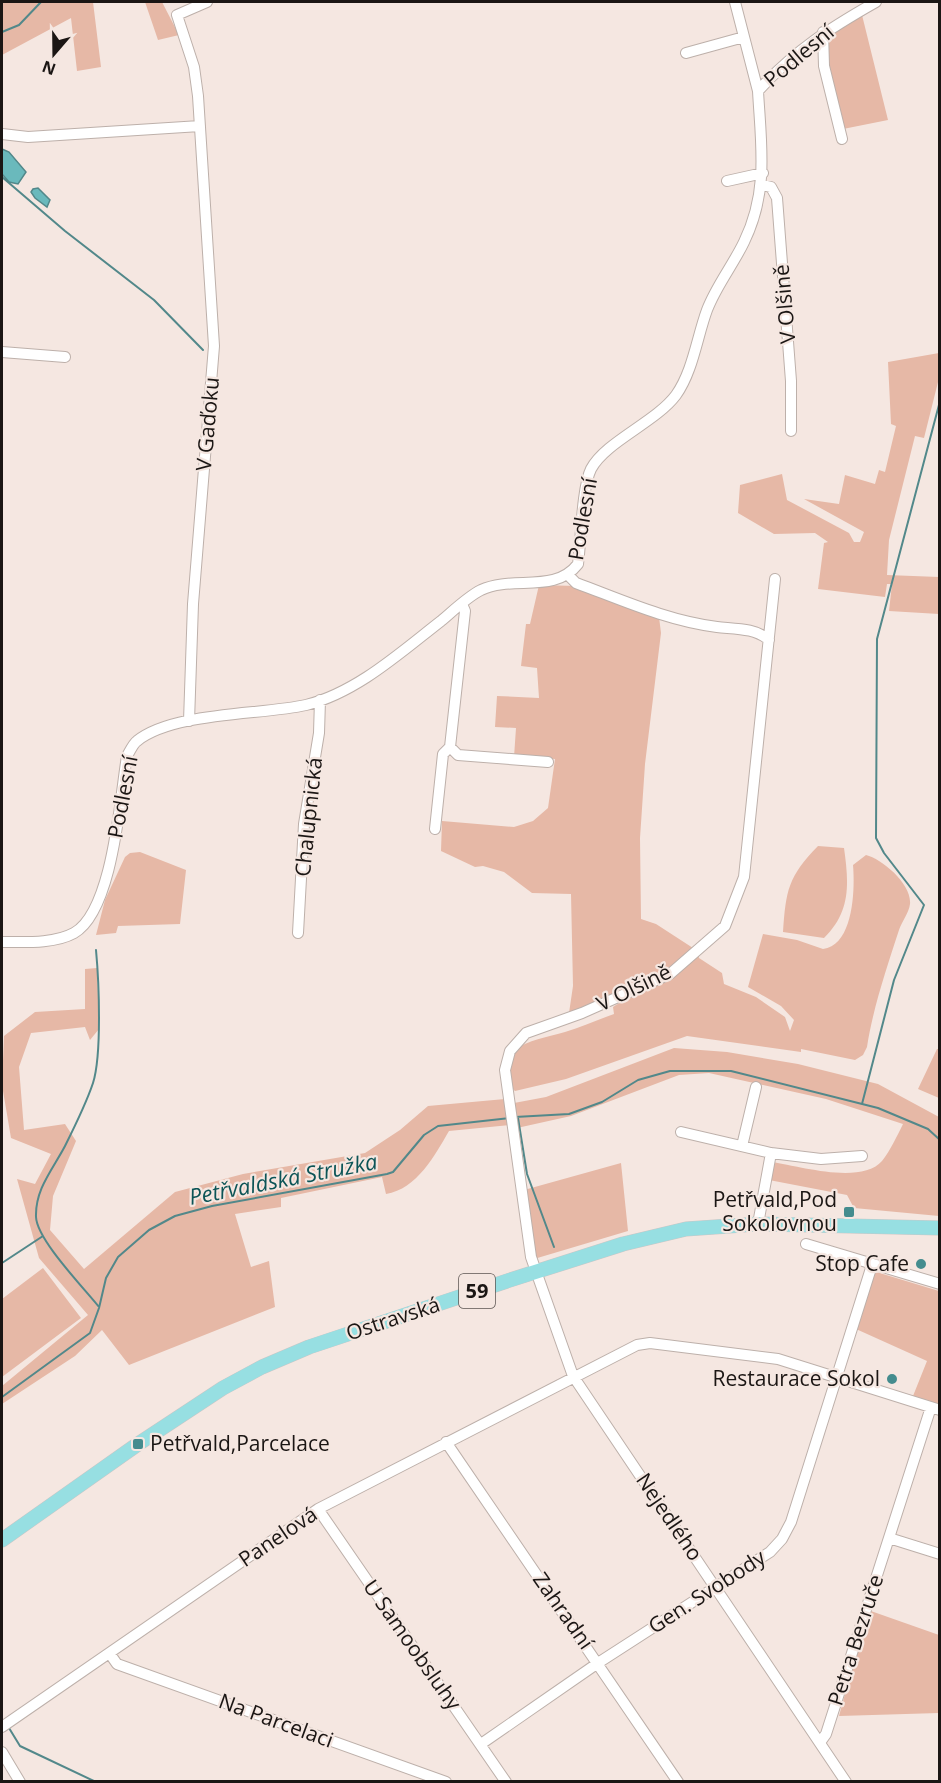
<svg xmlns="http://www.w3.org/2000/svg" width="941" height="1783" font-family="'Open Sans',sans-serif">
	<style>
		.green { fill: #e6b8a6 }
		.water { fill: #6ab9bc; stroke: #52888a; stroke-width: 1.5 }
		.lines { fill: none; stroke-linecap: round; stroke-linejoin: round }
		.stream { stroke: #52888a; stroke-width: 2 }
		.minor-casing { stroke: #bdb0aa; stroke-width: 12 }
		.major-casing { stroke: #c8c7c7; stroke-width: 15 }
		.minor { stroke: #fff; stroke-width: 10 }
		.major { stroke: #97dfe2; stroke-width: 14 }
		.poi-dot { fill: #448c8e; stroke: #f5e7e1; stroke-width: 2 }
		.labels { text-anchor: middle; stroke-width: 4.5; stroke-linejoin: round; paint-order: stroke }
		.shield { fill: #f5e7e1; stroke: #5c5552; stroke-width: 1.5 }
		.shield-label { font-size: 20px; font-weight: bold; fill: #1b1614 }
		.street-label { font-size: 21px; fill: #1b1614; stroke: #f5e7e1 }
		.poi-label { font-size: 21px; fill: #1b1614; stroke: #f5e7e1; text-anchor: end }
		.water-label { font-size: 22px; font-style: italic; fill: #0c5456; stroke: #f5e7e1 }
	</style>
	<rect width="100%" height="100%" fill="#f5e7e1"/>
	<path class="green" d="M2,2H93L101,67L77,71L71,18L2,55Z
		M145,2H162L179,35L158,40Z
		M862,15L888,120L843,129C839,109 820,50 830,34Z
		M939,353V378L924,438L915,436L889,540L887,575L939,577V614L889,611L892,584H887L885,597L818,589L824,543L828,542L815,533L774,534L738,513L740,485L782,474L787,500L849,533L854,542H860L864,532L804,499L839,504L845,475L875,484L879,470L885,472L896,426L891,424L888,362Z
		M539,585L577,586L659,617L661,633L645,764L640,838L641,919L656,924L693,948L667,971L569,1013L573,986L571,894L532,893L504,872L483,866L475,867L441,851L442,821L514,827L533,821L548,808L555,759L514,757L516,728L495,727L497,696L539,698L537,668L521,666L526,624H530Z
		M818,846L844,848C849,883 851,912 824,938L783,932C786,890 788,877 818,846Z
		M140,852L186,870L180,924L118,926L116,933L96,935L105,900L125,857L130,853Z
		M866,855C882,859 912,884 910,904C909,913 902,921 899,930C887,967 873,1008 867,1047L863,1055L855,1060L801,1049V1052L687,1036L566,1079L515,1091L508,1084L513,1051C530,1039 545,1038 565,1032C581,1027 597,1020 614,1014L613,1007C621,1001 630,999 639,994C661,983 680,966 698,951L699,958L722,973L724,984L756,997L785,1017L790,1031L794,1020L781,1006L748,987L763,934L797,940L823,949C854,945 855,888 853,865Z
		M97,968L99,1029L90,1040L85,1027L31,1033L19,1067L24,1130L65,1124L76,1141L53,1196L50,1230L84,1269L175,1192L243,1174L365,1153L400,1130L428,1106L505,1099L511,1125L449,1131C435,1155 417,1189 386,1194L382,1177L281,1198V1207L235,1214L251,1267L269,1261L275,1307L129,1365L102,1330L75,1356L2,1404V1386L88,1315L39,1258L17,1179L35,1184L51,1154L11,1138L2,1085L4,1036L35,1012L85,1009V969Z
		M674,1048L727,1052L798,1064L878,1084L939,1117V1216L854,1208L847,1195L769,1180L772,1162C799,1166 861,1185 882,1161C890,1151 897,1136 903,1124L826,1099L709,1073L679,1075L571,1116L517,1128L514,1103L546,1097Z
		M937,1049H939V1098L918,1089Z
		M621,1163L628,1231L534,1259L524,1190Z
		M43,1268L81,1318L2,1377V1299Z
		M873,1271L939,1291V1405L913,1396L927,1361L856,1329Z
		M868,1610L939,1635V1713L839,1716Z"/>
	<path class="water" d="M2,149L9,152L26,172L18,184L9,182L2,174Z
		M38,188L50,200L47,207L35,198L31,192L33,189Z"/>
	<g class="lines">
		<path class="stream" d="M2,32L19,25L41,2
			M2,177L65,231L154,300L203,350
			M96,950C99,982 102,1054 93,1083C86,1104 75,1126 65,1146C53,1169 35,1189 36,1217C37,1240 84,1288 99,1307
			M862,1104L894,980L924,905L884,853L876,838L877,639L940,401
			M515,1117L569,1114L602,1102L638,1080L670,1071H731L878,1108L928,1129L940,1140
			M518,1118L527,1174L554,1247
			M2,1263L43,1236
			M2,1397L90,1333L99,1308L106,1278L118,1257L149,1230L175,1216L212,1206L387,1174L393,1172L424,1135L438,1126L510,1118
			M9,1728L20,1746L96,1782"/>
		<g class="minor-casing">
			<path id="minor" d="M735,2L758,91
				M823,32L824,66L842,139
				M686,53L744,37
				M2,134L28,137L200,126
				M727,181L763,173
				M762,185L771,187L777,198L791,381V431
				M2,352L65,357
				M569,576L576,583C622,600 668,621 717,627C736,629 755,628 769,640
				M775,579L744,877L725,926L670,974L582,1013L526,1033L510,1051L505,1070L531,1257L573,1376L846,1782
				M462,604L465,611L450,747L458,755L548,762
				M189,721L193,604L214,346L198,96L194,67L177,15L207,2
				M435,829L443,754L450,747
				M298,933L304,824L319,733L320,700
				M2,942C24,942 54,944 74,933C113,911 120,798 127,756C130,751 133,744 137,741C173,712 261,715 306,705C356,693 401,652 441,621C453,611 467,597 481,590C513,575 555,594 578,564C581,541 582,487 591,469C605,442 656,422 676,395C693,371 697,337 707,310C716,286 733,265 744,242C769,191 761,145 758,91C794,51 830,28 876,2
				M681,1132L771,1153L821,1159L862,1156
				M742,1146L756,1087
				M758,1224L771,1153
				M806,1244L940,1284
				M446,1442L678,1782
				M318,1509L506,1782
				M889,1538L940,1554
				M110,1654L117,1664L446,1782
				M2,1727L318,1509L637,1345L650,1343L778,1359L940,1410
				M821,1741L826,1734L931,1407
				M481,1744L598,1663L770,1552L782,1539L791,1522L872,1265
				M2,1752L20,1782"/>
		</g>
		<g class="major-casing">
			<path id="major" d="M2,1540L138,1444L223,1388L262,1367L309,1347L510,1280L623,1244L686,1229L758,1224L940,1228"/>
		</g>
		<use href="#minor" class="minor"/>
		<use href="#major" class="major"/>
	</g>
	<g class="poi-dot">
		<rect x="843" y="1206" width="12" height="12" rx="3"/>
		<circle cx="921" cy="1264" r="6"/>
		<circle cx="892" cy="1379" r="6"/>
		<rect x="132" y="1438" width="12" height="12" rx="3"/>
	</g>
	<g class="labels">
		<rect class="shield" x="459" y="1274" width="36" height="34" rx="4.5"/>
		<g class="shield-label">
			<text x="477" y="1298">59</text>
		</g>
		<g class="street-label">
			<text transform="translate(799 56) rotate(-40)" y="7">Podlesní</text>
			<text transform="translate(785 304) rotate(-95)" y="7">V Olšině</text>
			<text transform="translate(208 424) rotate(-85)" y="7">V Gaďoku</text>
			<text transform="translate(583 519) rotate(-80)" y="7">Podlesní</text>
			<text transform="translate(123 797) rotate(-79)" y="7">Podlesní</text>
			<text transform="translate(309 817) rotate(-84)" y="7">Chalupnická</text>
			<text transform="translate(634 988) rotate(-26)" y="7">V Olšině</text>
			<text transform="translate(393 1319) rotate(-18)" y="7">Ostravská</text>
			<text transform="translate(669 1517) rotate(56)" y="7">Nejedlého</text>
			<text transform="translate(278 1537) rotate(-34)" y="7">Panelová</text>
			<text transform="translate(707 1592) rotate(-33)" y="7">Gen. Svobody</text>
			<text transform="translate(563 1611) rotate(55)" y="7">Zahradní</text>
			<text transform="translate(856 1640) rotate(-72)" y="7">Petra Bezruče</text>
			<text transform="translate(412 1645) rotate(55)" y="7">U Samoobsluhy</text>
			<text transform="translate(276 1721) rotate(20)" y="7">Na Parcelaci</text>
		</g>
		<g class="poi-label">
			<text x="837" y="1207">Petřvald,Pod<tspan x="837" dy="24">Sokolovnou</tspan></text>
			<text x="909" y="1271">Stop Cafe</text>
			<text x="880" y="1386">Restaurace Sokol</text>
			<text x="150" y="1451" text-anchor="start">Petřvald,Parcelace</text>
		</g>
		<g class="water-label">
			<text transform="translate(283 1179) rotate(-11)" y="8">Petřvaldská Stružka</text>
		</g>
	</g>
	<rect width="941" height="1783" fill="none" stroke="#1b1614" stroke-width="6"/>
	<g transform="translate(54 54) rotate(200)" stroke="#f5e7e1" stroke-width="4.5" paint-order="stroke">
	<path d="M0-4.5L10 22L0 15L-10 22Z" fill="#1b1614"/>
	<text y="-9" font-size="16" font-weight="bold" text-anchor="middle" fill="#1b1614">N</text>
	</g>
</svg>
